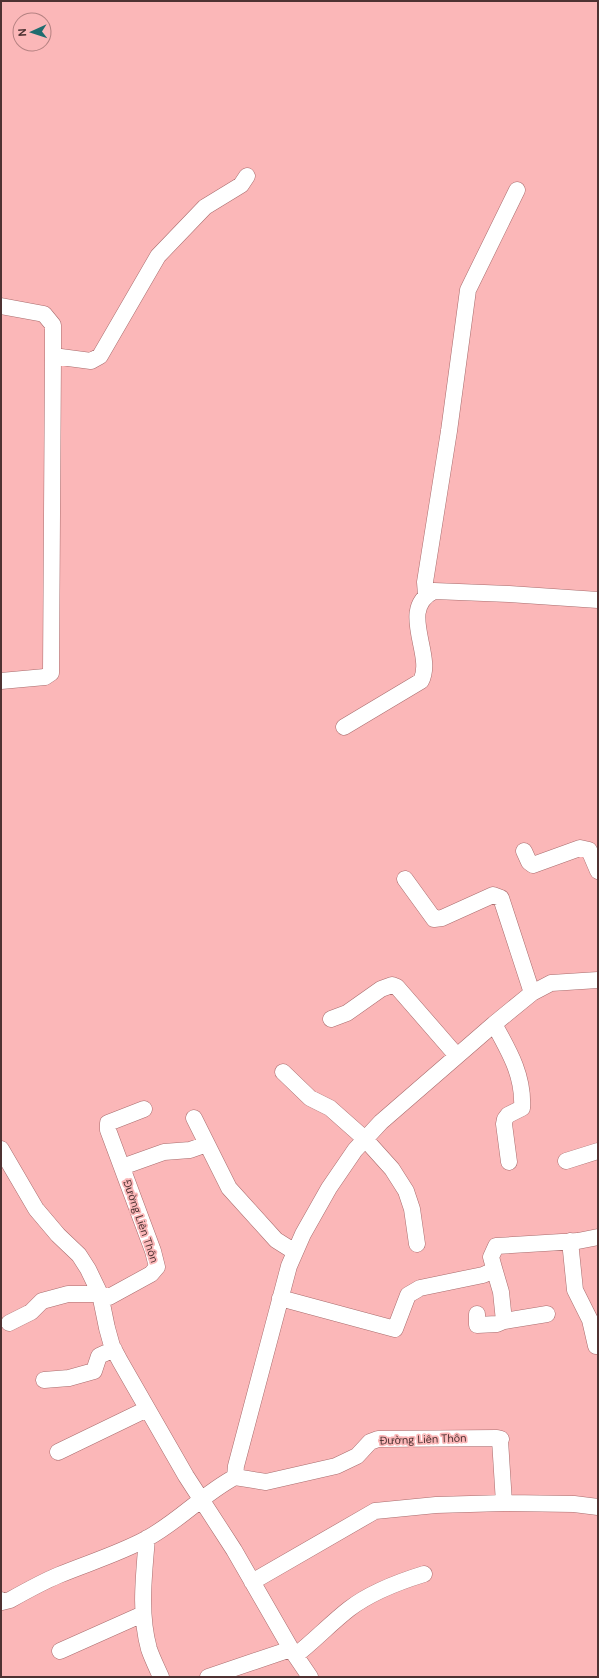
<svg xmlns="http://www.w3.org/2000/svg" width="599" height="1678" font-family="'DM Sans',sans-serif">
	<style>
		.lines { fill: none; stroke-linecap: round; stroke-linejoin: round }
		.minor-casing { stroke: #a96c6d; stroke-width: 17 }
		.minor { stroke: #fff; stroke-width: 16 }
		.labels { text-anchor: middle; stroke-width: 3.5; stroke-linejoin: round; paint-order: stroke }
		.street-label { font-size: 11px; fill: #4d3232; stroke: #fbb7b8 }
	</style>
	<rect width="100%" height="100%" fill="#fbb7b8"/>
	<g class="lines">
		<g class="minor-casing">
			<path id="minor" d="M1,306L44,314L53,325V356L51,673L45,677L1,681
				M53,356L91,361L100,356L158,256L205,207L241,185L247,176
				M426,595L425,582L449,431L468,290L517,190
				M344,727L421,681C435,655 397,609 434,591L509,594L598,600
				M524,851L529,862L533,865L580,848L589,850L598,871
				M405,879L434,919L442,918L493,895L501,898L532,993
				M331,1019L347,1013L381,989L392,985L397,987L457,1056
				M494,1024C509,1051 524,1076 522,1108L508,1115L505,1119L504,1124L509,1162
				M283,1072L310,1098L330,1108L365,1139L392,1169L406,1191L412,1209L417,1244
				M194,1118L229,1188L276,1240L295,1252
				M1,1149L36,1209L58,1235L79,1255L88,1269L100,1294L107,1328L112,1346L120,1361L186,1476L234,1550L291,1649L310,1677
				M566,1161L598,1151
				M122,1167L164,1152L190,1150L207,1144
				M570,1241L575,1290L590,1320L596,1346
				M494,1268L501,1292L504,1321L547,1314
				M280,1298L395,1329L408,1295L420,1288L483,1275L492,1271L494,1268L491,1257L496,1246L578,1241L598,1237
				M477,1314V1325L497,1324L504,1321
				M9,1323L31,1312L42,1301L68,1294H100L109,1297L151,1274L157,1267L153,1251L108,1130V1123L144,1109
				M44,1380L69,1378L94,1371L99,1356L114,1349
				M58,1452L147,1409
				M235,1477L266,1482L336,1466L357,1456L370,1442L378,1439L497,1438L501,1439L500,1440L504,1503
				M147,1538C144,1575 139,1613 149,1649C152,1658 157,1668 161,1677
				M252,1582L375,1511L436,1505L504,1503L574,1504L598,1507
				M1,1600L2,1602L10,1600C26,1591 42,1582 59,1575C88,1563 118,1554 146,1539C178,1522 203,1494 235,1477L236,1466L289,1266L303,1234L329,1188L355,1150L381,1122L494,1024L532,993L551,983L598,980
				M60,1651L143,1614
				M296,1655C314,1641 331,1623 349,1609C371,1592 398,1582 424,1574
				M208,1677L291,1649"/>
		</g>
		<use href="#minor" class="minor"/>
	</g>
	<g class="labels">
		<g class="street-label">
			<text transform="translate(141 1221) rotate(71)" y="4">Đường Liên Thôn</text>
			<text transform="translate(423 1439) rotate(-2)" y="4">Đường Liên Thôn</text>
		</g>
	</g>
	<rect width="599" height="1678" fill="none" stroke="#4d3232" stroke-width="4"/>
	<g transform="translate(32 32) rotate(267)"><circle r="19" fill="#fbb7b8" stroke="#b58282"/>
	<path d="M0-3L7 15L0 10L-7 15Z" fill="#206c6f"/>
	<text y="-6" font-size="11" font-weight="bold" text-anchor="middle" fill="#4d3232">N</text>
	</g>
</svg>
